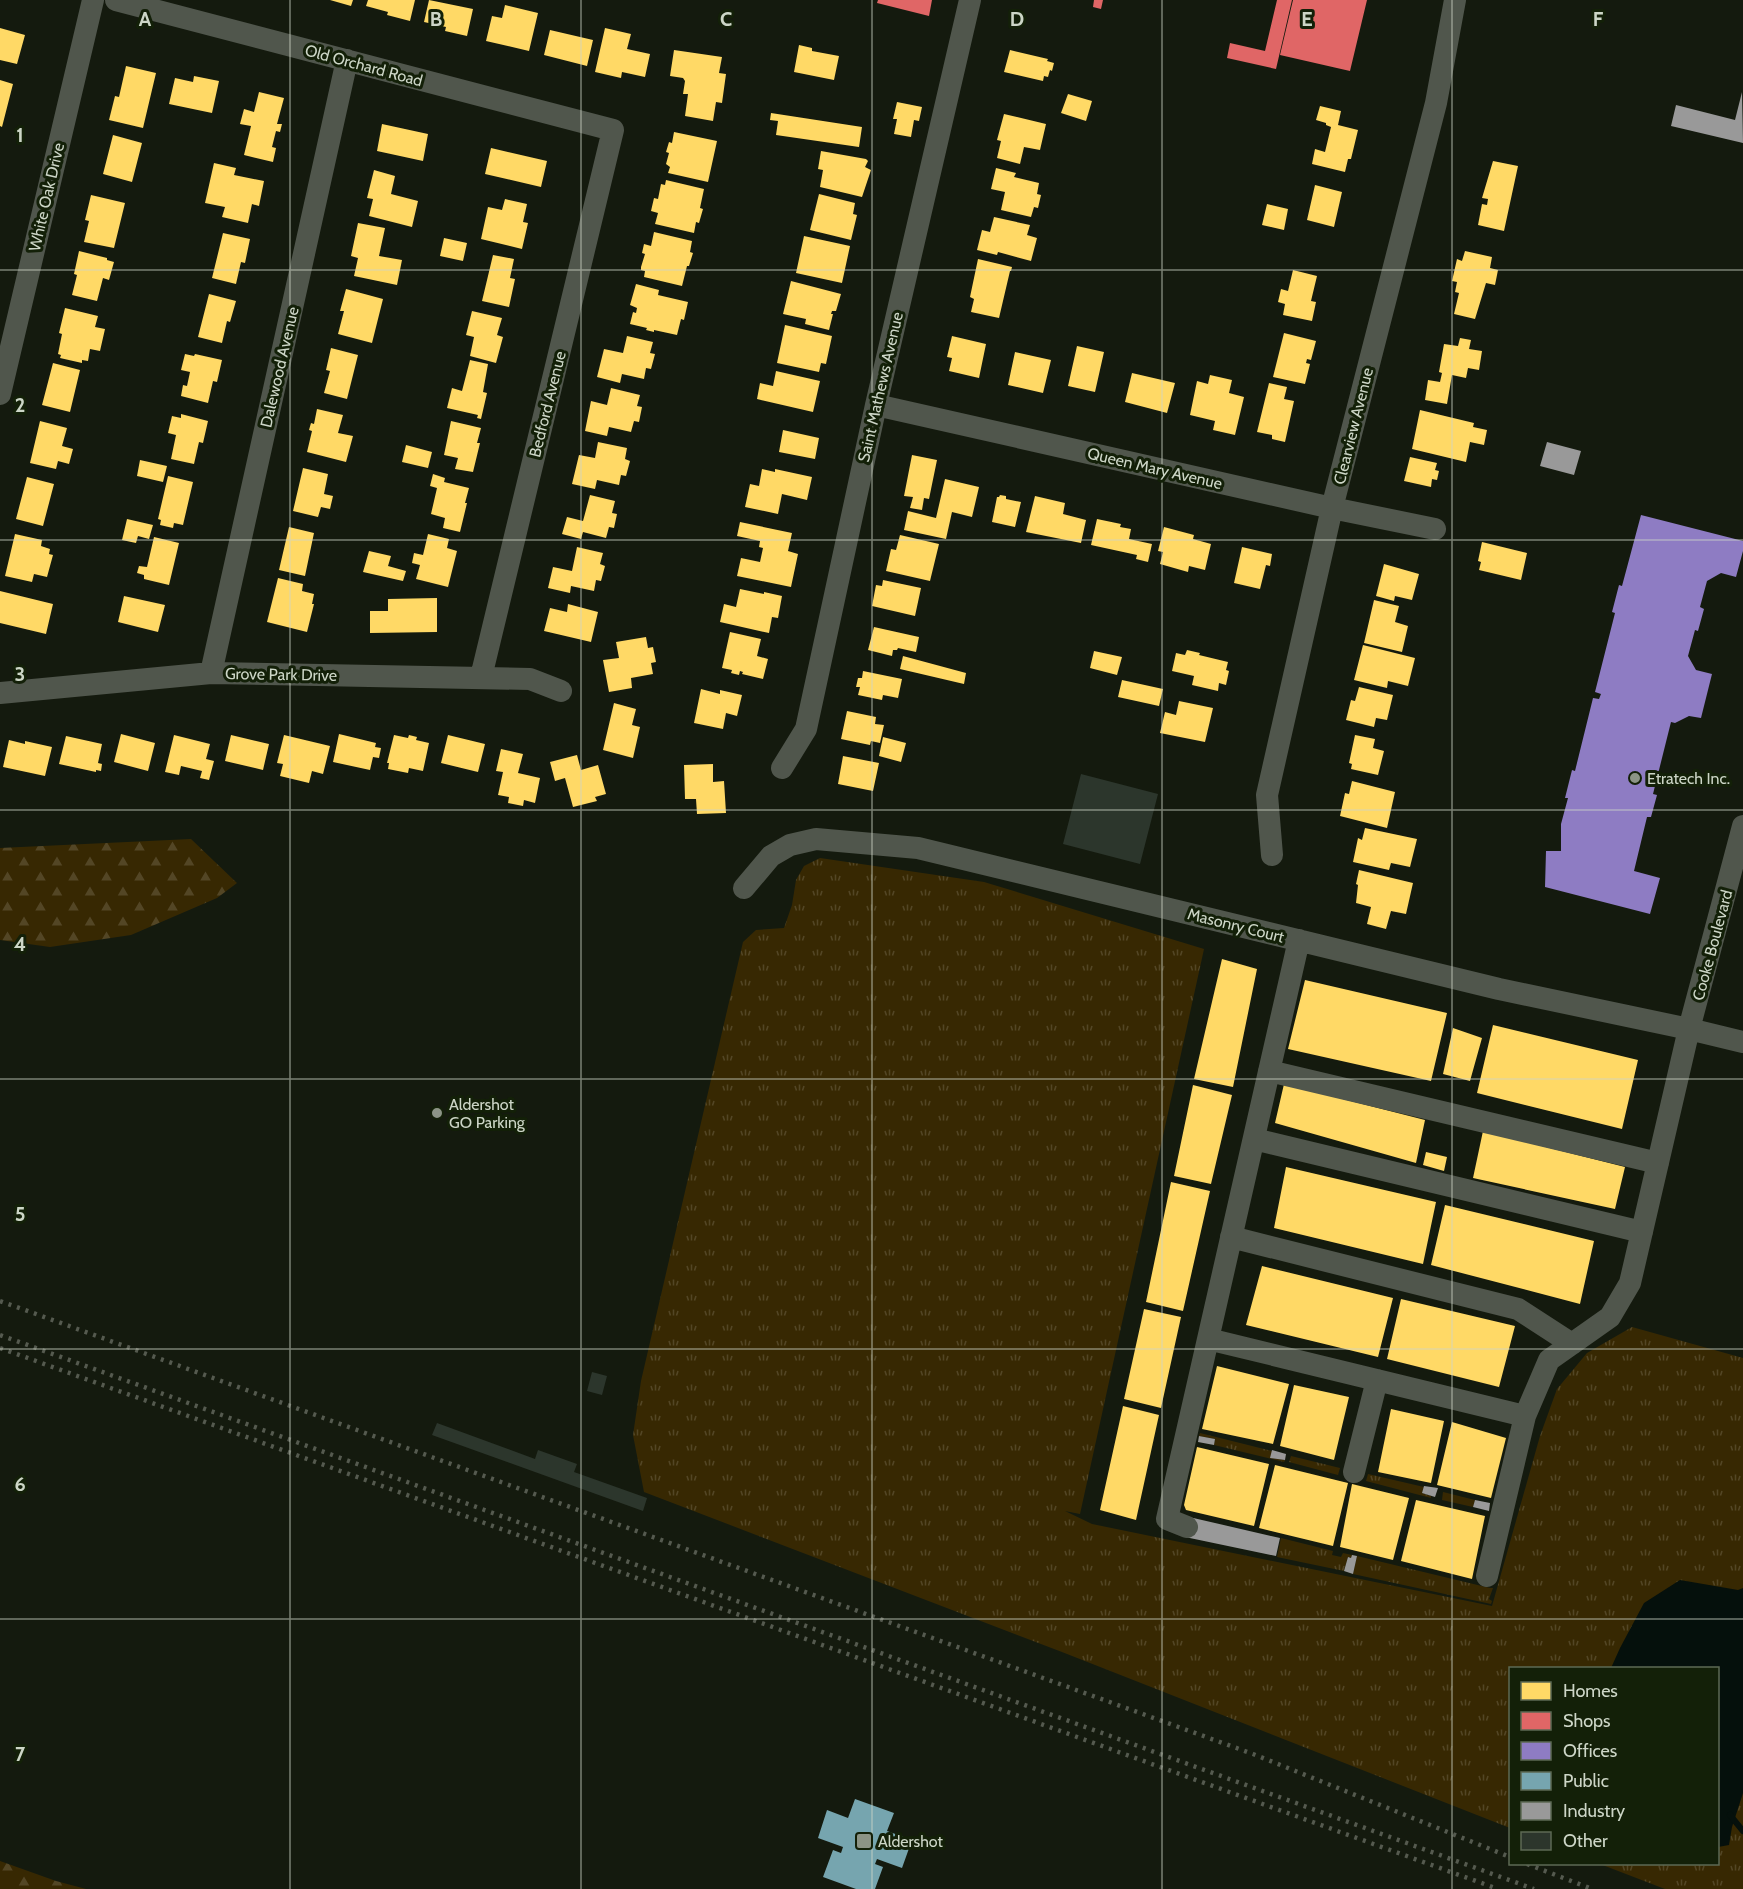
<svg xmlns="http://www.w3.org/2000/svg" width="1743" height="1889" font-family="Cabin,sans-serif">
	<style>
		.grass { fill: url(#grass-tufts) }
		.forest { fill: url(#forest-firs) }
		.water { fill: #05100c }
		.homes { fill: #ffd966 }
		.shops { fill: #e06666 }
		.offices { fill: #8e7cc3 }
		.public { fill: #76a5af }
		.industry { fill: #999 }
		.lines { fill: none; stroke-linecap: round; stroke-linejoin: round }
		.stream { stroke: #05100c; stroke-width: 6 }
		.building { fill: #2c362c }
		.minor { stroke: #50564c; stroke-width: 22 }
		.rail { stroke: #555a4f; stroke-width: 4.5; stroke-dasharray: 3 6; stroke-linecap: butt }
		.grid { fill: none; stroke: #cdd6c7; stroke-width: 1.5; stroke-opacity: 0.55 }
		.poi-dot { fill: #8c9486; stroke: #132008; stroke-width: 2 }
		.labels { text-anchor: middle; stroke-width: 6; stroke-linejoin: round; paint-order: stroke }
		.street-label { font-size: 16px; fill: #cdd6c7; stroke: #132008 }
		.poi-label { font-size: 16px; fill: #cdd6c7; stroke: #132008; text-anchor: start }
		.grid-label { font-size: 20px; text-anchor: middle; font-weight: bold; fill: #cdd6c7; stroke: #132008; stroke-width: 6; stroke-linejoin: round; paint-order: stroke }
	</style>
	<defs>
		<pattern id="grass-tufts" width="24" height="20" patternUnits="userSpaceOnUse" patternTransform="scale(1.5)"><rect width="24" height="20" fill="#372802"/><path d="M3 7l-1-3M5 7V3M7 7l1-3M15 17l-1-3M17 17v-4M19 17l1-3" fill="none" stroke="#534625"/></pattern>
		<pattern id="forest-firs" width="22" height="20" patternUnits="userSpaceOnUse" patternTransform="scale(1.5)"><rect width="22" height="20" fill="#372802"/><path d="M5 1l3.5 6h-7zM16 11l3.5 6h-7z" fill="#534625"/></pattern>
	</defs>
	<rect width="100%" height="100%" fill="#141a0e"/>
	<path class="grass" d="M820,858L984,882L1204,949L1080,1514L1065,1511L1092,1524L1492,1606L1540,1436L1557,1389L1587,1353L1632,1327L1743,1358V1889H1665L1600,1864H1718V1668H1510V1828L1062,1652L644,1492L633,1435L641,1381L743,942L756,930L784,928L792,905L796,880L804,866Z
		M1200,1433L1272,1451L1271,1458L1285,1460L1284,1462L1214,1445L1215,1439L1199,1436Z
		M1291,1456L1340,1468L1338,1475L1289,1462Z
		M1368,1474L1424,1487L1422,1493L1431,1496V1498L1366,1481Z
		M1443,1492L1475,1500L1473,1507L1442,1500Z
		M1281,1538L1333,1551L1332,1555L1341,1557L1343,1553L1352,1555L1351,1558L1348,1557L1344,1571L1277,1557Z
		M1357,1556L1490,1588H1493L1489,1599L1492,1601L1491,1604L1353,1574Z"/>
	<path class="forest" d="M191,839L237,883L217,898L131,935L50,947L0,940V848Z
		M0,1861L56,1881L86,1889H0Z"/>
	<path class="water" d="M1680,1580L1738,1590L1743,1588V1793L1732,1827L1729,1845L1718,1847V1668H1611L1620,1648L1644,1603Z"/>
	<path class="homes" d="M330,0H353L351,6Z
		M368,0H415L410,21L387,15L388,12L366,6Z
		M429,0L473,9L467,36L445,31L446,27L424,22Z
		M505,5L538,13L529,51L486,41L492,16L502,18Z
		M0,28L25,35L17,64L0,60Z
		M605,28L631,34L627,49L650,54L645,77L622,72L621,78L595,72Z
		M550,30L593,40L587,66L544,55Z
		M799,45L812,48V51L839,56L834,80L794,72Z
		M674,50L722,57L719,73L726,74L722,103L716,102L713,121L685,116L688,94H683L685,81L683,78L670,76Z
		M1010,50L1048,59L1047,61L1054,63L1052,71L1050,70L1048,77L1044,76L1043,81L1004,72Z
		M126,66L156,73L143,128L109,120L115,96L119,97Z
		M194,76L219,81L212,113L169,104L175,78L193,82Z
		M0,80L13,84L2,127L0,126Z
		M259,92L284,98L277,124H282L280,132L276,131L272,147L276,148L273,162L244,155L251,126L240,124L244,109L254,112Z
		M1068,94L1092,101L1086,121L1061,113Z
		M897,102L922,107L919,121L914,120L911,137L894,134L897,119H893Z
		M1320,106L1341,111L1338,125L1358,130L1351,159H1348L1345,172L1312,164L1315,149L1325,152L1331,127L1326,125V123L1316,120Z
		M771,113L862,127L859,147L776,135L778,121L770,120Z
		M1004,114L1046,124L1040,150L1024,147L1020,164L997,158L1001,141L997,140Z
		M382,124L428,134L423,161L377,151Z
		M674,132L717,141L708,182L668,173L670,167L666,164L669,153L666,152L669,142L672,143Z
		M113,135L142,143L132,182L103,174Z
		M491,148L547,161L541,187L485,174Z
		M821,151L866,159L868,161L865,167L871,170L862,197L820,187L823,170L818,169Z
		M1493,161L1518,166L1504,231L1478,225L1482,204L1487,205L1488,199L1482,198Z
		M214,163L236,168L234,175L264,181L259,206L252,204L248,223L222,217L225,207L205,203Z
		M996,168L1016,173L1014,177L1039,183L1037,194L1041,195L1038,208L1034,207L1031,217L1001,210L1005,192L991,189Z
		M374,170L395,176L391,194L418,201L412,227L369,216L373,199L367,198Z
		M666,180L704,189L700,208L703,209L699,223L696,222L694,233L655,224L658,213L651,211L654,198L658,199L661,184L665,185Z
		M1315,185L1342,192L1334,227L1307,220Z
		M819,194L855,203L853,214L857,215L851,240L810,230Z
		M91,195L125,203L114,248L84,242L89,221L85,220Z
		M505,199L527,204L523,222L528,223L522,249L481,239L488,207L502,210Z
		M1267,204L1288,209L1284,230L1262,225Z
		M994,217L1030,225L1027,235L1037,238L1031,261L998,252L997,255L977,250L982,230L990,232Z
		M358,223L385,228L379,256L402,260L397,285L354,276L358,258L351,256Z
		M654,232L692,241L690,252L693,253L689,266H687L682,286L644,277L645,271L641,270V267L645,254L642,253L644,244L651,246Z
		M223,233L250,239L245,263L241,262L236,284L212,278Z
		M804,236L850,246L842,283L796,273Z
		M444,238L467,243L463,261L440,256Z
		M79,251L107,258V260L114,262L109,280L103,278L97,301L72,295L77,275L74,274Z
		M1465,251L1492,257L1490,268L1498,270L1495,285L1486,283L1475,319L1454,314L1459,293L1455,292L1457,282L1452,281L1457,259L1462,261Z
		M493,255L514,259L510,278L515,279L509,307L482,301Z
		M978,259L1012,267L1011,271H1010L999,318L971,312L974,299L970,297Z
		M1293,270L1317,276L1311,301L1316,302L1312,321L1283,315L1285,304L1278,302L1281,289L1288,291Z
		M791,281L841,294L836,311H832L831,314H833L829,330L805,324L806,319L783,314Z
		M636,284L659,290L658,295L688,302L684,320L681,319L677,335L654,330V332L646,330L647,328L630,324L633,312L636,313L637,308L630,305Z
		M346,289L383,299L372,343L338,334L344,311H340Z
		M209,294L236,301L230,322L227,321L222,343L198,337Z
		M65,308L98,316L95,327L105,329L100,351L90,349L88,361L82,360V363L60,358L61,355L58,354L62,334L59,333Z
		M472,311L502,318L497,335L503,337L496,363L470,356L474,337L466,335Z
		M785,325L832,336L826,364L821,363L819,372L777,363Z
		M1284,333L1316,341L1311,360L1307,359L1306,363L1310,364L1305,384L1273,377Z
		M627,336L653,342L650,353L655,354L651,369L646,368L644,379L622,374L620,383L597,377L604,349L623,353Z
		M952,336L986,344L979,378L949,371L952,358L947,357Z
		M1460,338L1471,340L1469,349L1482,351L1479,370L1468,368L1466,378L1452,375L1447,404L1425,400L1428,380L1440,382L1442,373L1439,372L1444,344L1458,346Z
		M1077,346L1104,352L1095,392L1068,386Z
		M331,348L358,355L347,399L324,393L330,371L326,370Z
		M1015,352L1051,360L1043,393L1008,385Z
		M185,354L194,356L195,354L222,360L217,382L213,381L208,403L181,396L183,385L187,386L190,372L181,370Z
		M470,360L488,364L483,392L487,393L481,419L477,418L478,415L447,408L452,388L462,391Z
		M53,363L80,370L70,412L42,405Z
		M776,371L820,381L813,412L757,399L760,383L773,386Z
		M1132,373L1175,383L1167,413L1125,402Z
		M1210,375L1232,380L1229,393L1244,397L1235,435L1213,430L1215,421L1190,415L1197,381L1208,384Z
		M1269,383L1287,387L1284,399L1294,401L1285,442L1272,439V435L1257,432Z
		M611,388L640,395L637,406L642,407L639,422L634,421L631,432L609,427L607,436L585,431L591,401L607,405Z
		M317,409L343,415L338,433L353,436L346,462L307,452L312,431L309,430L311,423L314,424Z
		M1420,410L1474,423L1473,427L1487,430L1484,445L1470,442L1466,462L1412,449Z
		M181,414L208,421L203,443L199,442L194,464L171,459L176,435L168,433L172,416L181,418Z
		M40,421L67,428L62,446L73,449L69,464L58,461L56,469L30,463Z
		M451,421L481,428L477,443H480L473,472L455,469L458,458L444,455Z
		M783,430L819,438L815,459L779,452Z
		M598,442L627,448L625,459L630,461L626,476L621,475L619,485L597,480L595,489L572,484L579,455L595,458Z
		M406,445L432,452L428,468L402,462Z
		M912,455L937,460L929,499L924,498L922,510L910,508L913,497L904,496Z
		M1410,457L1437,463L1435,470L1439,471L1437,480L1432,479L1431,487L1404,481Z
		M140,460L167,466L163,482L137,476Z
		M303,468L328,474L324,494L333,496L330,509L321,507L318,517L293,511Z
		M762,469L775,472V469L812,477L807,500L782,494L778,514L745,507L750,484L759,486Z
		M433,474L445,478L444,482L469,488L465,503H467L460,532L443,528L445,518L431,514L437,488L430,486Z
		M168,476L193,482L183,525L174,523L173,528L160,525L161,520L158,519Z
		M27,477L54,484L43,526L16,519Z
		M945,479L979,487L972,517L952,512L946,539L904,530L908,511L936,518Z
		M590,495L615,501L612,513L617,514L614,528L609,527L606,538L583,532L581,539L562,534L567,517L583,521Z
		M1000,495L1006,496V499L1021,502L1015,527L992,522L997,497H999Z
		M1035,496L1065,503L1063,514L1086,520L1081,543L1026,532Z
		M127,519L153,525L149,539L138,536L136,543L122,540Z
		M1097,519L1121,524L1120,527L1131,529L1129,539L1152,544L1148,562L1136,559L1137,555L1091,545Z
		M740,522L792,533L788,551L798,554L791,587L737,576L741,558L760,562L763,548L759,547L760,541L737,536Z
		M289,527L314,533L305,576L279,570Z
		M1164,527L1194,535L1193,539L1211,544L1205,570L1189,566L1188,572L1160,564L1163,552L1158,551Z
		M15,534L42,540L41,546L50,549L49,554L53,555L47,577L34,574L32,582L5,576Z
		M428,534L449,539L447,548L457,551L448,587L416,579L420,565L412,563L414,553L423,555Z
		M900,535L939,544L930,581L886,571L891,549L896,550Z
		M154,537L179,543L169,585L144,579V575L137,573L139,566L147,567Z
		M1482,542L1527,553L1521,580L1479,570L1481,562L1478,561Z
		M577,547L603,553L600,564L605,566L601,581L596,580L594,591L571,586L570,593L548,588L553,567L572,571Z
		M1242,547L1272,554L1270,566L1266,565L1260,589L1234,583Z
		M369,551L391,556L388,566L406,571L403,581L363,572Z
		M1384,564L1419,574L1412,600L1395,596L1394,601L1376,596Z
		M278,578L303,584L302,591L314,594L312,604H314L307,632L267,622Z
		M883,580L921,588L915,616L872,606L876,585L882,586Z
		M740,589L764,594V592L782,596L778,618L772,617L769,633L720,622L724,604L736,607Z
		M0,591L53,604L46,634L0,623Z
		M124,596L165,605L158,632L118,622Z
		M437,598V632L370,633V611H388V599Z
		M1374,600L1399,606L1395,622L1408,626L1402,652L1364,643Z
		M568,604L598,612L591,642L544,631L550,608L567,612Z
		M874,627L919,637L916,652L898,648L897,650H893L892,656L868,650Z
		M730,632L761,639L757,656L768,659L763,679L742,674L743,672L740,671L739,675L731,673L732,670L722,668Z
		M646,637L648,648L653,647L656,662L651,663L653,674L631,678L632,688L609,692L603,660L619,658L616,642Z
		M1363,645L1415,658L1408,686L1388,681L1387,688L1354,680Z
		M1187,650L1200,653L1199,655L1228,662L1226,670L1229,671L1226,685L1219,683L1218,691L1192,685L1194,676L1172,671L1176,653L1185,655Z
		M1094,651L1122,657L1117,675L1090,668Z
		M903,656L966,673L964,684L900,669Z
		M863,671L902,679L898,698L883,695L882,700L858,695L860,687H856L858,678H862Z
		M1122,680L1163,689L1159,706L1118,697Z
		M1359,687L1393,695L1387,720L1376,718L1374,727L1346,720L1351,700L1355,701Z
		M701,689L720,694V690L742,695L737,716L726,713L723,729L694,723Z
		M1179,701L1213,708L1205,742L1160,733L1165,712L1176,715Z
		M614,703L636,709L632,725L640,727L633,758L603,750Z
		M847,711L876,717L875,724L884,725L880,743L871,741L870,745L841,739Z
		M121,734L155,743L148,771L114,762Z
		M339,734L376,743L375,747L381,748L379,758L373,757L370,770L333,762Z
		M174,735L210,744L206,759L214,761L209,780L200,778L202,771L181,766L179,775L165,772Z
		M231,735L269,744L263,770L225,761Z
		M284,735L330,746L323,774L312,771L309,783L280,776L283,764L277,763Z
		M394,735L408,738L409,735L417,737L416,740L429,743L423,771L409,768L408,773L388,769L389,763H387Z
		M448,735L485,744L478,772L441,763Z
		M1355,735L1375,739L1373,748L1384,751L1378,775L1351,769L1352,764L1349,763Z
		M66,736L102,744L98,763L102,764L101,771L96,770V772L59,764Z
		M883,737L906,743L901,762L879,756Z
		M9,740L25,744V741L52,747L45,776L3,767Z
		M501,749L523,754L518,773L540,778L535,803L524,800L523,806L508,803L509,797L498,795L503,772L496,771Z
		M577,755L581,770L598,765L606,794L595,797L597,801L573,807L565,778L555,781L550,762Z
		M843,756L879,763L873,791L838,784Z
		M713,764V782L724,781L726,813L697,814L696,799H685L684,765Z
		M1352,781L1395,792L1387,828L1340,816L1345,793L1349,794Z
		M1365,828L1417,839L1410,867L1391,863L1389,870L1353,862L1358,838L1362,840Z
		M1359,870L1413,883L1406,914L1391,911L1386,929L1367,924L1371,907L1356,903L1358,885L1356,884Z
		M1222,959L1257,969L1233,1087L1194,1079Z
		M1305,980L1447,1013L1431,1081L1288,1049Z
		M1493,1025L1638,1060L1622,1129L1477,1093Z
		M1453,1028L1482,1038L1470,1081L1443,1074Z
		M1284,1084L1425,1120L1416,1163L1275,1123Z
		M1193,1085L1232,1095L1211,1184L1174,1176Z
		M1483,1131L1625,1167L1615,1209L1473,1178Z
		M1426,1152L1447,1157L1444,1171L1423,1165Z
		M1286,1167L1436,1202L1423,1264L1274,1228Z
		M1171,1182L1210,1191L1183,1311L1146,1302Z
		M1445,1205L1594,1241L1580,1304L1431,1265Z
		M1262,1266L1393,1298L1378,1357L1246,1325Z
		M1401,1299L1515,1326L1499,1387L1387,1359Z
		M1144,1309L1181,1317L1161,1408L1124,1399Z
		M1217,1366L1289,1384L1273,1444L1202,1429Z
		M1294,1385L1349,1397L1334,1460L1280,1446Z
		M1123,1406L1159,1415L1136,1520L1100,1510Z
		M1391,1409L1444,1421L1431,1483L1378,1472Z
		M1452,1422L1506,1438L1491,1498L1437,1485Z
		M1197,1447L1269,1464L1254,1526L1186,1510L1184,1505Z
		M1275,1465L1348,1483L1333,1546L1259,1528Z
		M1352,1484L1409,1498L1393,1560L1340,1547Z
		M1416,1500L1485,1516L1472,1579L1401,1561Z"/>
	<path class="shops" d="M878,0H932L929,16L877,3Z
		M1094,0H1103L1101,9L1093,7Z
		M1277,0H1292L1276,69L1227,58L1230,43L1265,51Z
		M1293,0H1367L1350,71L1280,55Z"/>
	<path class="offices" d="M1641,515L1743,541V551L1736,577L1721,573L1707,581L1700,607L1704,609L1698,631L1695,630L1688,656L1696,670L1712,674L1701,718L1689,716L1675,723L1671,722L1653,794L1657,795L1651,817H1647L1634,871L1660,878L1650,914L1545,887L1546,851H1561V824L1568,798H1565L1572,770L1575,771L1593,698L1599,699L1601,694L1595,692L1615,613L1612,612L1619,585L1622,586Z"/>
	<path class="public" d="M855,1799L894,1813L887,1831L912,1840L902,1868L877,1859L875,1864L883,1867L875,1889H856L823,1877L833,1850L841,1853L843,1847L818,1838L827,1810L848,1818Z"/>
	<path class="industry" d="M1742,92L1743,143L1671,126L1676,105L1735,120Z
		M1547,442L1581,451L1574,475L1540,466Z
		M1199,1436L1215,1439L1214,1445L1198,1442Z
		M1272,1450L1286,1454L1285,1460L1270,1458Z
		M1424,1486L1438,1488L1435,1497L1422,1493Z
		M1475,1500L1490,1503L1489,1511L1473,1507Z
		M1189,1517L1280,1538L1276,1556L1185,1537Z
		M1352,1555L1357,1556L1353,1574L1344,1571L1348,1557L1351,1558Z"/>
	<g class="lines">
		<path class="stream" d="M1730,1815L1743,1831"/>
	</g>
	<path class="building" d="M1081,774L1158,794L1140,864L1063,844Z
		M592,1372L607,1376L602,1395L587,1391Z
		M437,1423L535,1459L538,1450L577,1464L574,1472L647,1498L643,1511L432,1435Z"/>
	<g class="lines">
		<path class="minor" d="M116,0L613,130L481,677
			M0,394L93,0
			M876,405L1332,508L1435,529
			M211,673L347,60
			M0,693L211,673L530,679L561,691
			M782,768L806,729L876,405L970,0
			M1272,855L1267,795L1332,508L1436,103L1455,0
			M744,888L771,856L790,845L816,839L918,848L1499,989L1689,1029L1743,1042
			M1269,1071L1658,1163
			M1254,1139L1642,1232
			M1231,1237L1518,1309L1572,1344
			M1208,1339L1525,1416
			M1354,1472L1377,1380
			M1187,1527L1167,1519L1299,940
			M1487,1576L1525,1416L1549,1360L1610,1317L1630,1283L1689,1029L1743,826"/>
		<path class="rail" d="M0,1301L1140,1713L1253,1754L1510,1857
			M0,1335L1534,1889
			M0,1348L1498,1889
			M1527,1864L1592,1889"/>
	</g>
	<path class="grid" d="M290,0V1889M581,0V1889M872,0V1889M1162,0V1889M1452,0V1889M0,270H1743M0,540H1743M0,810H1743M0,1079H1743M0,1349H1743M0,1619H1743"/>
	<g class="poi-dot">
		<circle cx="1635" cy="778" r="6"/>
		<circle cx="437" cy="1113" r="6"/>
		<rect x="856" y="1833" width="16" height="16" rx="3"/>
	</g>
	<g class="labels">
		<g class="street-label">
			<text transform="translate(364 65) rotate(15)" y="6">Old Orchard Road</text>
			<text transform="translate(46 197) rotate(-77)" y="6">White Oak Drive</text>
			<text transform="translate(279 367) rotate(-77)" y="6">Dalewood Avenue</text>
			<text transform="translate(880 387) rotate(-77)" y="6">Saint Mathews Avenue</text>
			<text transform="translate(547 404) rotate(-76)" y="6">Bedford Avenue</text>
			<text transform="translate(1353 426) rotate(-76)" y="6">Clearview Avenue</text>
			<text transform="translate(1155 468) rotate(13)" y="6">Queen Mary Avenue</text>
			<text transform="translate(281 674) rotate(1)" y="6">Grove Park Drive</text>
			<text transform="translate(1236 925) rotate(14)" y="6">Masonry Court</text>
			<text transform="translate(1712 945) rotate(-75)" y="6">Cooke Boulevard</text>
		</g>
		<g class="poi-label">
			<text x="1647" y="784">Etratech Inc.</text>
			<text x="449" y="1110">Aldershot<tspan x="449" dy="18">GO Parking</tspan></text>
			<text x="878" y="1847">Aldershot</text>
		</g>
	</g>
	<g class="grid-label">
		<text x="145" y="26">A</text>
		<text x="436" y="26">B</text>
		<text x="726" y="26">C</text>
		<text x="1017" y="26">D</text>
		<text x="1307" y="26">E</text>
		<text x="1598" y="26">F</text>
		<text x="20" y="142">1</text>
		<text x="20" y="412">2</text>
		<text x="20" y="681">3</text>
		<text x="20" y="951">4</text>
		<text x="20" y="1221">5</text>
		<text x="20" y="1491">6</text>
		<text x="20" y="1761">7</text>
	</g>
	<rect x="1509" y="1667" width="210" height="198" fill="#132008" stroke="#5d6954" stroke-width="1.5"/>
	<rect x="1521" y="1682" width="30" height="18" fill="#ffd966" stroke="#5d6954" stroke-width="1.5"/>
	<text x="1563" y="1697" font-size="18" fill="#cdd6c7">Homes</text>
	<rect x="1521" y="1712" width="30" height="18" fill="#e06666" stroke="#5d6954" stroke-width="1.5"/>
	<text x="1563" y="1727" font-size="18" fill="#cdd6c7">Shops</text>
	<rect x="1521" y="1742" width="30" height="18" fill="#8e7cc3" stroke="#5d6954" stroke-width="1.5"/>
	<text x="1563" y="1757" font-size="18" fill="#cdd6c7">Offices</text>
	<rect x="1521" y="1772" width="30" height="18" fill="#76a5af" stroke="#5d6954" stroke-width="1.5"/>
	<text x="1563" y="1787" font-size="18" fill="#cdd6c7">Public</text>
	<rect x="1521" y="1802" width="30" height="18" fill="#999999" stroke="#5d6954" stroke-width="1.5"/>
	<text x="1563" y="1817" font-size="18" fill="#cdd6c7">Industry</text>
	<rect x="1521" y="1832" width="30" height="18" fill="#2c362c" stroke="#5d6954" stroke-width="1.5"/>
	<text x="1563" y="1847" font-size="18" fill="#cdd6c7">Other</text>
</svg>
